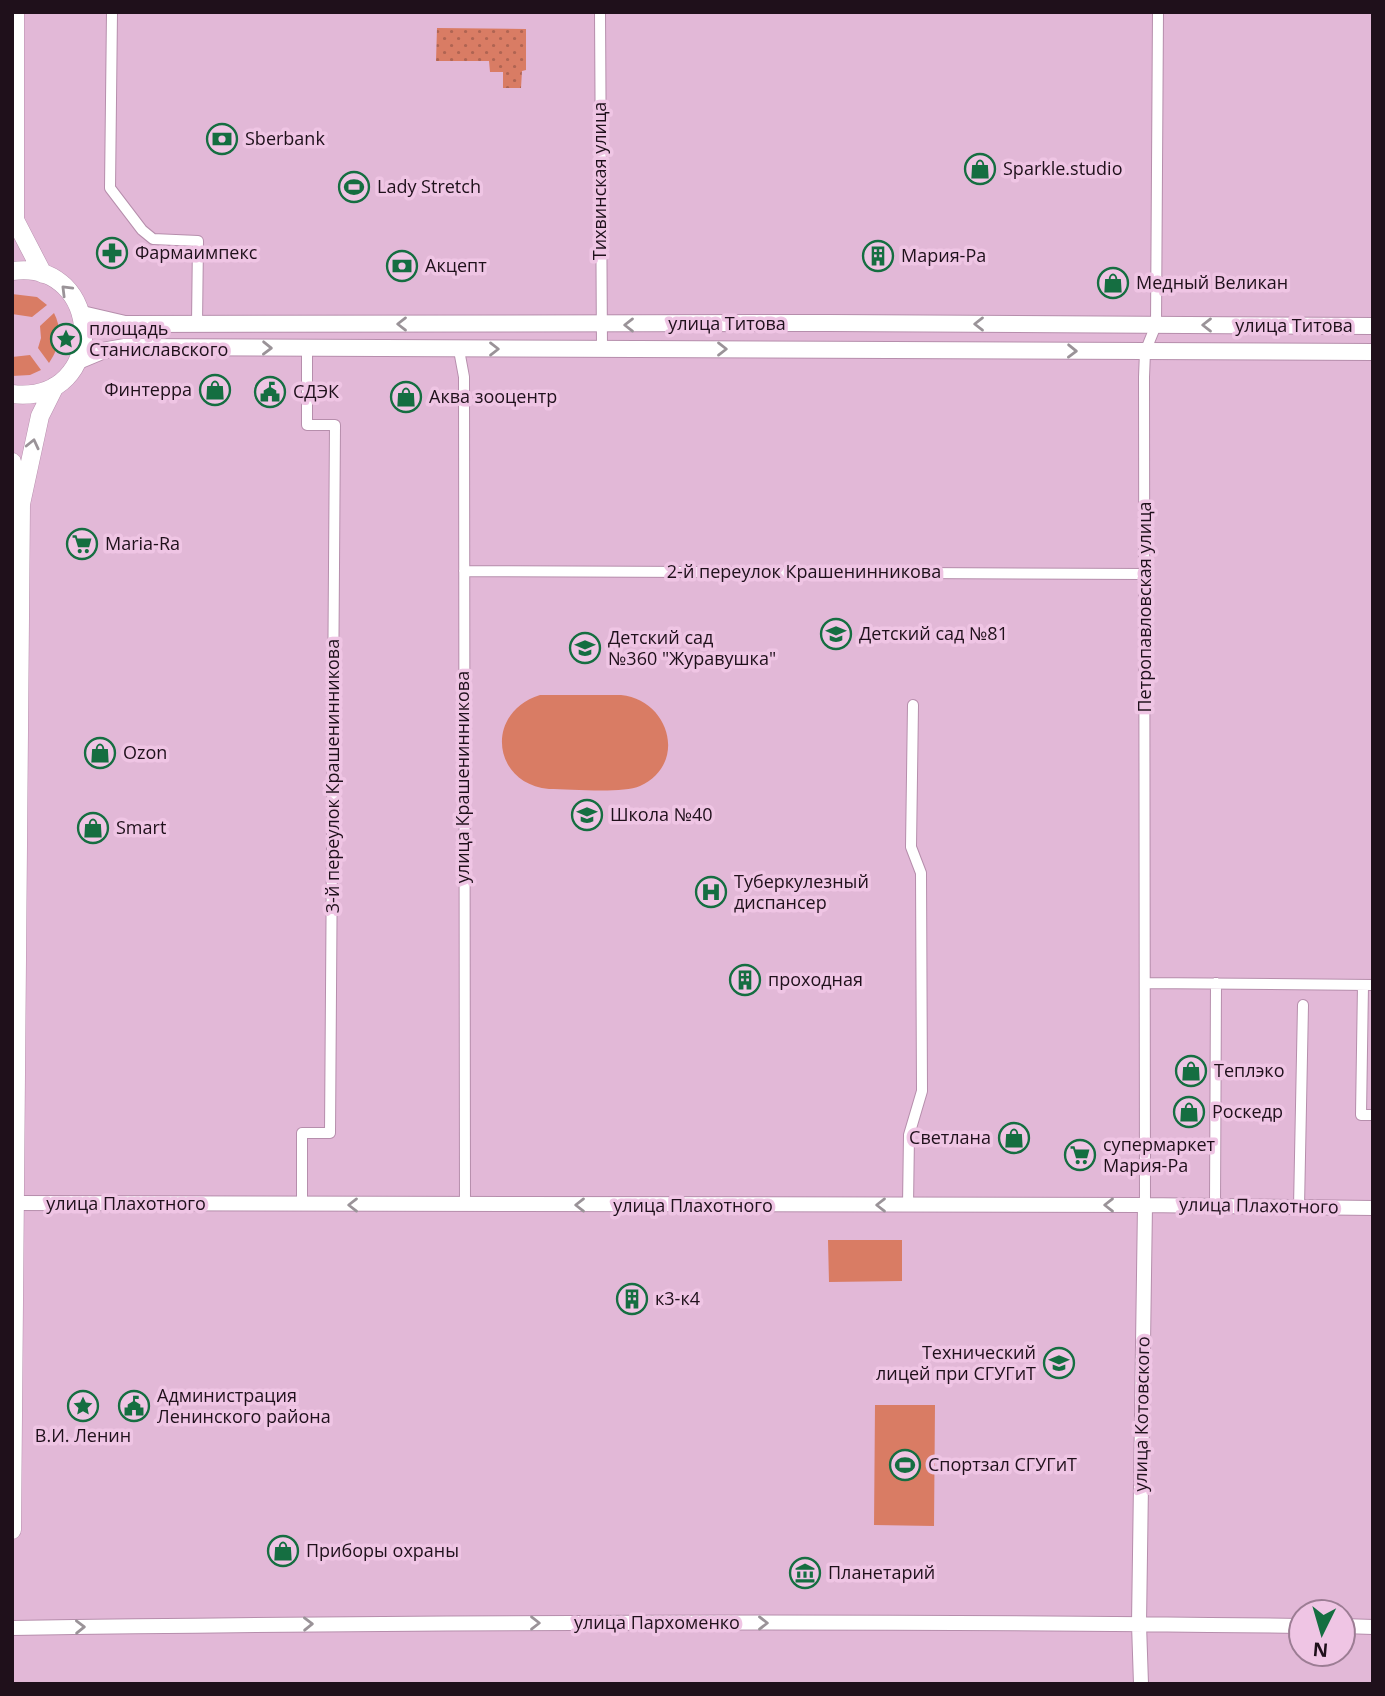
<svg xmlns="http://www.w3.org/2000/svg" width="1385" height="1696" font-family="'Open Sans',sans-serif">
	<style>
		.green { fill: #d97c64 }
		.park { fill: url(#park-dots) }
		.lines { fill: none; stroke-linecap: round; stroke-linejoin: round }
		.minor-casing { stroke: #b68eac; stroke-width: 12 }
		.tertiary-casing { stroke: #b68eac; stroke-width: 16 }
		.secondary-casing { stroke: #b68eac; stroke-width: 18 }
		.primary-casing { stroke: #b68eac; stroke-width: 19 }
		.minor { stroke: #fff; stroke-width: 10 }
		.tertiary { stroke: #fff; stroke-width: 14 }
		.secondary { stroke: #fff; stroke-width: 16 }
		.primary { stroke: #fff; stroke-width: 18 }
		.oneway { stroke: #9a9398 }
		.labels { text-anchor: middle; stroke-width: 7; stroke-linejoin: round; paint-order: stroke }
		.poi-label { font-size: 18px; fill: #1f101b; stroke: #efc5e4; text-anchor: start }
		.street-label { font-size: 18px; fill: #1f101b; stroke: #efc5e4 }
	</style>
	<defs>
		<pattern id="park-dots" width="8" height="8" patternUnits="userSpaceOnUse" patternTransform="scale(1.75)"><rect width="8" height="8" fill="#d97c64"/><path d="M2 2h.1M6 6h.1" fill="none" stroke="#af6452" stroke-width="1.8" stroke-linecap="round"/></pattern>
	</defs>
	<rect width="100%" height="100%" fill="#e2b8d7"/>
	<path class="green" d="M12,294L37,297L47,305L32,317L12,314Z
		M54,313C63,331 60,347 49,363L38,348L41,338L40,326Z
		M30,355L41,370L30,375L12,376V357Z
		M540,695H621C670,700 688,764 640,786C622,794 570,789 549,789C491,783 485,712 540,695Z
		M828,1240H902V1281L829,1282Z
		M875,1405H935L934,1526L874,1525Z"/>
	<path class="park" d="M437,28L526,29V70L522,71L521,88H503V72H490L489,61H436Z"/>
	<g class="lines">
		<g class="minor-casing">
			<path id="minor" d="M112,12L110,188L142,230L153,239L198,241L197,324
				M600,12L602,349
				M459,350L464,377L465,1205
				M464,571L1145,574
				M1145,983L1373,985
				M1363,985L1361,1115H1373
				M302,1204V1133H330L335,425H307V349
				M908,1205L909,1135L922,1091L921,873L911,847L913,705
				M1145,1205L1144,377L1145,352L1156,325L1158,12
				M1215,1206L1216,983
				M1299,1207L1303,1005"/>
		</g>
		<g class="tertiary-casing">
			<path id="tertiary" d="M12,1203L1145,1205L1373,1208
				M1343,1626L1373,1627
				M12,1628C442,1622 871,1620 1301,1626
				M1141,1684L1139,1624L1145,1205"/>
		</g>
		<g class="secondary-casing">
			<path id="secondary" d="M82,314L125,324L829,323L1373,326
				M78,361L102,351L125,347L1373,352"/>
		</g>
		<g class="primary-casing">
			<path id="primary" d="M15,220L43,274
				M12,226L15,220V12
				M12,271C104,258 110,405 12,394
				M12,462L20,496
				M12,1530L21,504L40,416L55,386"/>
		</g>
		<use href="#minor" class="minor"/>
		<use href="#tertiary" class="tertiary"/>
		<use href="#secondary" class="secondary"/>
		<use href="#primary" class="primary"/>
	</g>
	<defs><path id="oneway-chevron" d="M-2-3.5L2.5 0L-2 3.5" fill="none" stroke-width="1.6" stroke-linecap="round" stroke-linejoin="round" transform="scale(1.75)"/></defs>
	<g class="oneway">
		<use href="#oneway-chevron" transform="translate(66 290) rotate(-135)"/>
		<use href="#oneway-chevron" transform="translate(402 324) rotate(-180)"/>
		<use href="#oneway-chevron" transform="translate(979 324) rotate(-180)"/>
		<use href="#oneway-chevron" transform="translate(629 325) rotate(180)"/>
		<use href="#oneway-chevron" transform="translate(1207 325) rotate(-180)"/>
		<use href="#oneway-chevron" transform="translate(267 348) rotate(1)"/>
		<use href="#oneway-chevron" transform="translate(494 349)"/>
		<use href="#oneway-chevron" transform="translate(722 349)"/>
		<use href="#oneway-chevron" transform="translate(1072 351) rotate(1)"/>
		<use href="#oneway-chevron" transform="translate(33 444) rotate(-77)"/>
		<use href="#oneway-chevron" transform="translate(353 1205) rotate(-180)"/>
		<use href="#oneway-chevron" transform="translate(580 1205) rotate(-180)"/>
		<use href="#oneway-chevron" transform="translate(881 1205) rotate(180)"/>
		<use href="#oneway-chevron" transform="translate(1109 1205) rotate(180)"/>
		<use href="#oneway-chevron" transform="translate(535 1623)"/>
		<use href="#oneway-chevron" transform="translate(763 1623)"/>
		<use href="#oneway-chevron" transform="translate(308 1624) rotate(-1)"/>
		<use href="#oneway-chevron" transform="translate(80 1627) rotate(-1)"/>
	</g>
	<defs>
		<g id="bank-ring" transform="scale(1.575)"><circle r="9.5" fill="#efc5e4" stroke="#156e41" stroke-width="1.5"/><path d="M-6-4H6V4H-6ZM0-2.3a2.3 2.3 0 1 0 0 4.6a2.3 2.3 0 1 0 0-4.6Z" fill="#156e41"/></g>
		<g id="shop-ring" transform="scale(1.575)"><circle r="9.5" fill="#efc5e4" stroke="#156e41" stroke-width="1.5"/><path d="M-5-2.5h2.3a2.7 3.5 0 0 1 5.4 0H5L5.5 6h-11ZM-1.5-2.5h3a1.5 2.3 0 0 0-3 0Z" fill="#156e41"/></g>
		<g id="stadium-ring" transform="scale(1.575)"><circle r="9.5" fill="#efc5e4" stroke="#156e41" stroke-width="1.5"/><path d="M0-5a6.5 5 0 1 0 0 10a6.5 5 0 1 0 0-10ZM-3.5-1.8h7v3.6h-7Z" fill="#156e41"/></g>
		<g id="pharmacy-ring" transform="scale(1.575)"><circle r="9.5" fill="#efc5e4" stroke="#156e41" stroke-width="1.5"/><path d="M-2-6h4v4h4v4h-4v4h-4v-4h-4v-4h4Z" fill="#156e41"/></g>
		<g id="building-ring" transform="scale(1.575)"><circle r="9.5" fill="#efc5e4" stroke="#156e41" stroke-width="1.5"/><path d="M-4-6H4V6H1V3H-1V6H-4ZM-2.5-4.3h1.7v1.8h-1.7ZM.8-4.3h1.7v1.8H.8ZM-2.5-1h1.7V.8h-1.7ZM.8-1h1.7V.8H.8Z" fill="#156e41"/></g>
		<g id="sight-ring" transform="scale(1.575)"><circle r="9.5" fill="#efc5e4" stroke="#156e41" stroke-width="1.5"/><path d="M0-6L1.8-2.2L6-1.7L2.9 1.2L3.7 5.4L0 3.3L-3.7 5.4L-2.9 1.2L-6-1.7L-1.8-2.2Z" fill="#156e41"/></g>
		<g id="civic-ring" transform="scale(1.575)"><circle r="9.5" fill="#efc5e4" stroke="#156e41" stroke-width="1.5"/><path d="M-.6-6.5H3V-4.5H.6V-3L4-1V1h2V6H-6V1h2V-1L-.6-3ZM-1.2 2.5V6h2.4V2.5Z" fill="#156e41"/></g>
		<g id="supermarket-ring" transform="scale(1.575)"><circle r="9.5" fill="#efc5e4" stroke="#156e41" stroke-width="1.5"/><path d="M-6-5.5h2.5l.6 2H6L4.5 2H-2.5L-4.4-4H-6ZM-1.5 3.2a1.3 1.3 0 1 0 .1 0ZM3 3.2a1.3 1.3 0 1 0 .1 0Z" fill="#156e41"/></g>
		<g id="school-ring" transform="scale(1.575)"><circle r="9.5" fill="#efc5e4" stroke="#156e41" stroke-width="1.5"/><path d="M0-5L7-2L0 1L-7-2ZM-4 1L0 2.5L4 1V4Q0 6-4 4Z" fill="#156e41"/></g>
		<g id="hospital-ring" transform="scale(1.575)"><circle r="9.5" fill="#efc5e4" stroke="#156e41" stroke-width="1.5"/><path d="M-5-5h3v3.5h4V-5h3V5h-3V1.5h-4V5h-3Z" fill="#156e41"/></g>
		<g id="museum-ring" transform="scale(1.575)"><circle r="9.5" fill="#efc5e4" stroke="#156e41" stroke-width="1.5"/><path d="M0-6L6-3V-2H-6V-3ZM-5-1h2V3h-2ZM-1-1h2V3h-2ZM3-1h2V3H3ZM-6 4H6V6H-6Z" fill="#156e41"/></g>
	</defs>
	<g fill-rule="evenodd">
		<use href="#bank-ring" x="222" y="139"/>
		<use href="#shop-ring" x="980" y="169"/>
		<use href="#stadium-ring" x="354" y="187"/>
		<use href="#pharmacy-ring" x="112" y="253"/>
		<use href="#building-ring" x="878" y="256"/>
		<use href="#bank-ring" x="402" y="266"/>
		<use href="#shop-ring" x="1113" y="283"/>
		<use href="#sight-ring" x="66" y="339"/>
		<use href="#shop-ring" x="215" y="390"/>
		<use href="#civic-ring" x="270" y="392"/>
		<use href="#shop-ring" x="406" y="397"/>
		<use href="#supermarket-ring" x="82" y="544"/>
		<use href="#school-ring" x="836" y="634"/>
		<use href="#school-ring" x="585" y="648"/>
		<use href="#shop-ring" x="100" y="753"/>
		<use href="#school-ring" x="587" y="815"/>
		<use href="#shop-ring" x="93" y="828"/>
		<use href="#hospital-ring" x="711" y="892"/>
		<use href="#building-ring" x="745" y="980"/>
		<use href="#shop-ring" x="1191" y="1071"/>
		<use href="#shop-ring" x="1189" y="1112"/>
		<use href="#shop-ring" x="1014" y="1138"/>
		<use href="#supermarket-ring" x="1080" y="1155"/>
		<use href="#building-ring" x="632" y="1299"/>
		<use href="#school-ring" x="1059" y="1363"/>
		<use href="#sight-ring" x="83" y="1406"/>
		<use href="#civic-ring" x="134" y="1406"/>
		<use href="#stadium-ring" x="905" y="1465"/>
		<use href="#shop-ring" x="283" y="1551"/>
		<use href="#museum-ring" x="805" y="1573"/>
	</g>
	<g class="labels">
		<g class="poi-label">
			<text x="245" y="145">Sberbank</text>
			<text x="1003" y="175">Sparkle.studio</text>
			<text x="377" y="193">Lady Stretch</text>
			<text x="135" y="259">Фармаимпекс</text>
			<text x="901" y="262">Мария-Ра</text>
			<text x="425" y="272">Акцепт</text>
			<text x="1136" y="289">Медный Великан</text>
			<text x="89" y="335">площадь<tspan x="89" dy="21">Станиславского</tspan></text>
			<text x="192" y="396" text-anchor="end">Финтерра</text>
			<text x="293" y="398">СДЭК</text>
			<text x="429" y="403">Аква зооцентр</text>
			<text x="105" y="550">Maria-Ra</text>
			<text x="859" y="640">Детский сад №81</text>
			<text x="608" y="644">Детский сад<tspan x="608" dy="21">№360 "Журавушка"</tspan></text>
			<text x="123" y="759">Ozon</text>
			<text x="610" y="821">Школа №40</text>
			<text x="116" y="834">Smart</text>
			<text x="734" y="888">Туберкулезный<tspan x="734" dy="21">диспансер</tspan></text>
			<text x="768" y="986">проходная</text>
			<text x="1214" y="1077">Теплэко</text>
			<text x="1212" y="1118">Роскедр</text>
			<text x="991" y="1144" text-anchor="end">Светлана</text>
			<text x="1103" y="1151">супермаркет<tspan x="1103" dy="21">Мария-Ра</tspan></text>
			<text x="655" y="1305">к3-к4</text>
			<text x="1036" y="1359" text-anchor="end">Технический<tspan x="1036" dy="21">лицей при СГУГиТ</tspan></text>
			<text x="157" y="1402">Администрация<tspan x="157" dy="21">Ленинского района</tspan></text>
			<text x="83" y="1442" text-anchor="middle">В.И. Ленин</text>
			<text x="928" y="1471">Спортзал СГУГиТ</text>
			<text x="306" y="1557">Приборы охраны</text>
			<text x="828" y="1579">Планетарий</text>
		</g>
		<g class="street-label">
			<text transform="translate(600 181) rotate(-90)" y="6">Тихвинская улица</text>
			<text x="727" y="330">улица Титова</text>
			<text x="1294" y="332">улица Титова</text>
			<text x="804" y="578">2-й переулок Крашенинникова</text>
			<text transform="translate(1145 607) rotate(-90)" y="6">Петропавловская улица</text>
			<text transform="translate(333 776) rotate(-90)" y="6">3-й переулок Крашенинникова</text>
			<text transform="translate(463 777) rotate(-90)" y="6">улица Крашенинникова</text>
			<text x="126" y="1210">улица Плахотного</text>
			<text x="693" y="1212">улица Плахотного</text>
			<text transform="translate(1259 1206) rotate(1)" y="6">улица Плахотного</text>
			<text transform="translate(1142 1414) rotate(-89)" y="6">улица Котовского</text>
			<text x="657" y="1629">улица Пархоменко</text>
		</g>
	</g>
	<rect width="1385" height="1696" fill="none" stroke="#1f101b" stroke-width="28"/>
	<g transform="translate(1322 1633) rotate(185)"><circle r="33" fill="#efc5e4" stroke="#9c7d94" stroke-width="2"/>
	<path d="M0-5L12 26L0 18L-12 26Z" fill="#156e41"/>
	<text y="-10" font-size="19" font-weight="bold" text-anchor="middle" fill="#1f101b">N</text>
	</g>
</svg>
